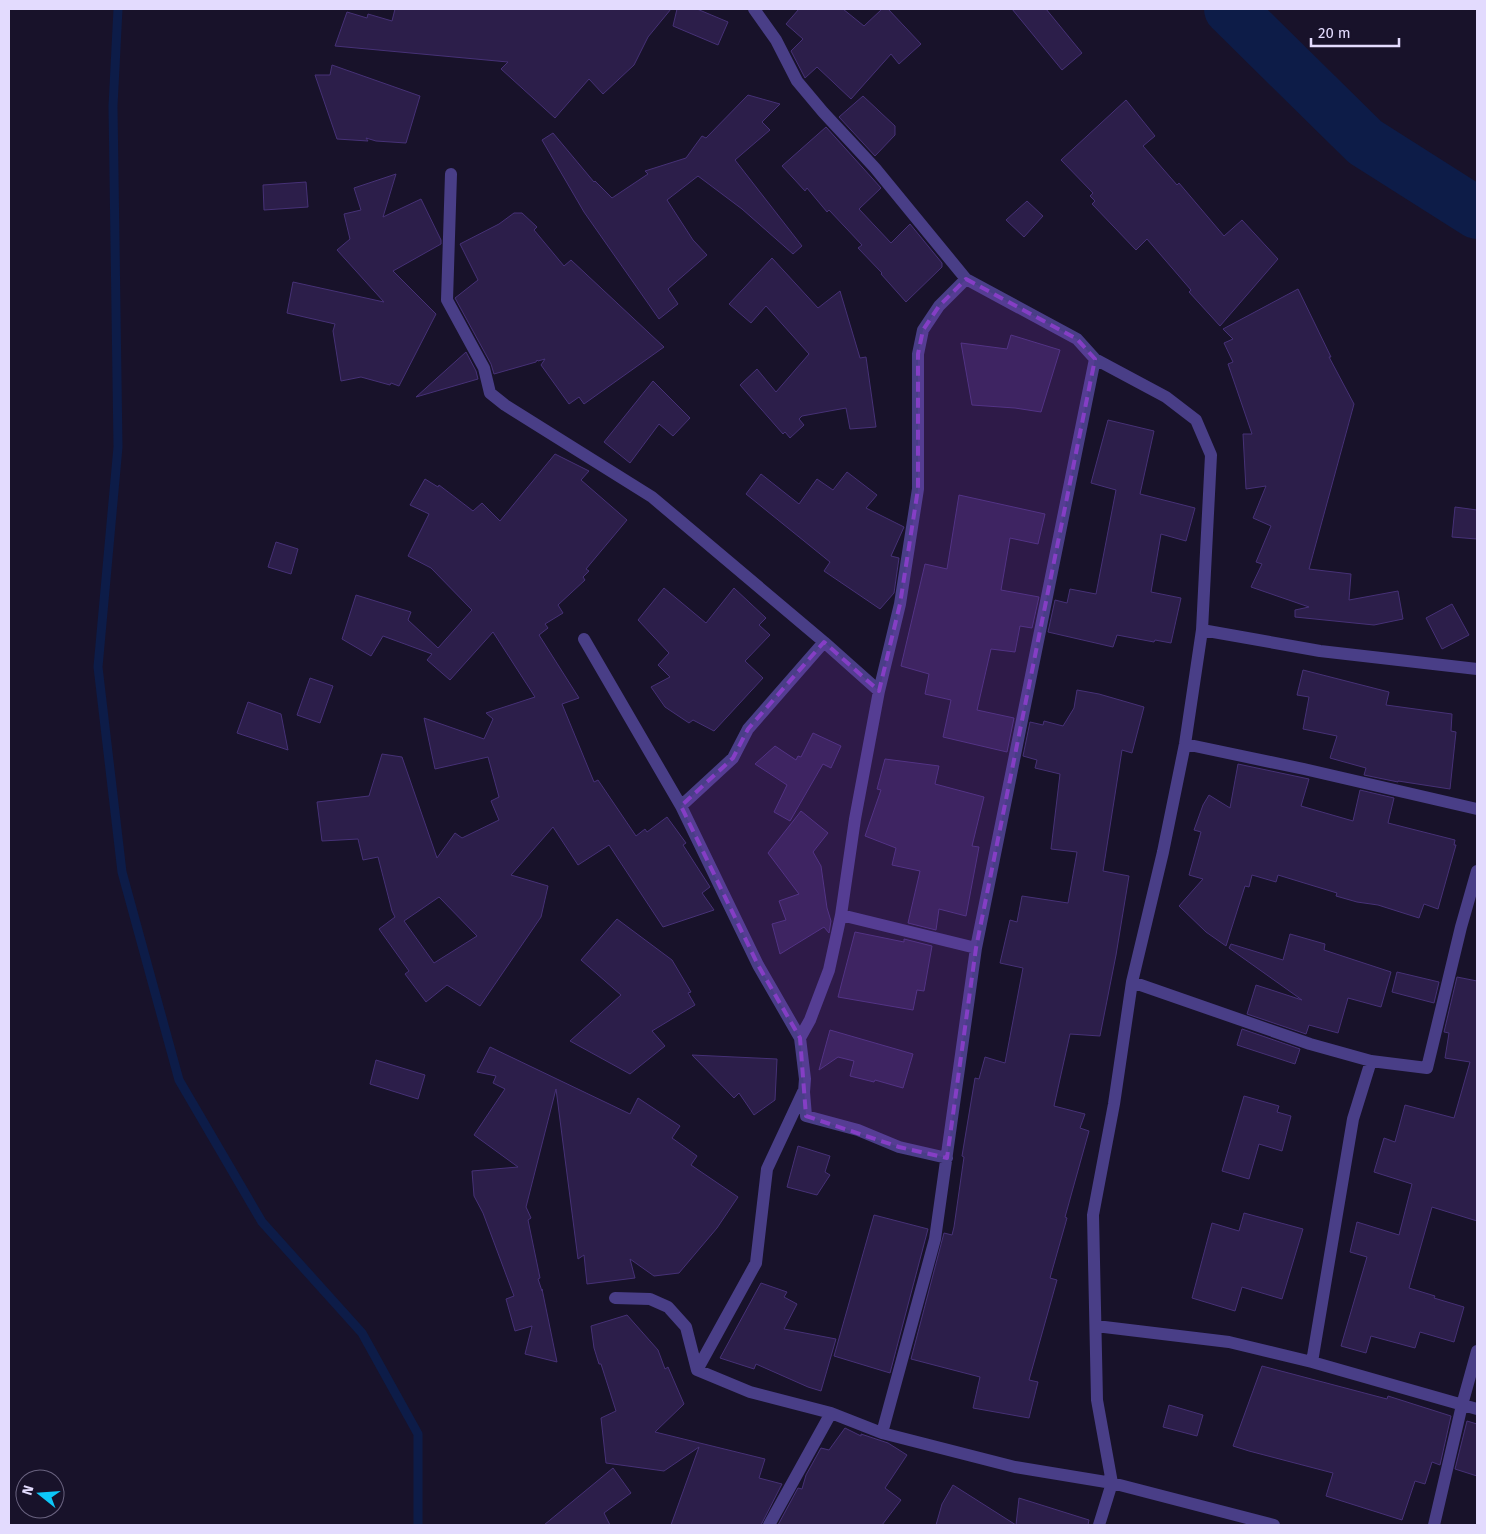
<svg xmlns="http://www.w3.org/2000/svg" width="1486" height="1534" font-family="'Fira Sans',sans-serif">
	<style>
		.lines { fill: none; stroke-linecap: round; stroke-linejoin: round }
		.stream { stroke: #0d1c48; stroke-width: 9 }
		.river { stroke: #0d1c48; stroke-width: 52 }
		.building { fill: #2c1e4a; stroke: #463176; fill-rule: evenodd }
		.street { stroke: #493e87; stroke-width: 12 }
		.marked { fill: #853ec5; fill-opacity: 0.2; stroke: #853ec5; stroke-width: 4; stroke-dasharray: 10 6; stroke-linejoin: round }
	</style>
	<rect width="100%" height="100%" fill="#18122a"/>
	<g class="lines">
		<path class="stream" d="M118,9L113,106L118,447L98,667L122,872L179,1080L262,1222L362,1333L418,1434V1525"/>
		<path class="river" d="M1230,9L1365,142L1477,213"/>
	</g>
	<path class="building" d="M395,9H671L648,37L634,65L603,94L589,79L555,118L501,69L508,62L335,46L347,12L367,18L368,14L392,21Z
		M677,9H697L728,22L718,45L673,26Z
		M799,9H843L864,26L882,9H888L921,44L899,64L891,54L851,99L817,67L805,78L804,76L791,51L803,39L786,24Z
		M1012,9H1046L1082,53L1062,70Z
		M332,65L420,96L406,143L376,141L366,138L368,141L337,139L315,75H330Z
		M748,95L780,104L762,122L770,130L735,160L802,246L793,254L742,209L698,176L667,200L693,240L707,255L668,289L678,304L659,319L584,212L542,140L553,133L594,182L595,181L612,198L648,174L645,171L686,158L702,136L706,138Z
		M863,96L895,126V135L875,156L839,117Z
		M1126,100L1155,136L1143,146L1177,185L1179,183L1224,236L1242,220L1278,259L1220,326L1189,292L1191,290L1147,239L1136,250L1092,204L1095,201L1090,196L1093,193L1061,160Z
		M826,127L881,188L859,209L891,243L910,224L942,263V267L906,302L881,274L882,273L858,248L862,245L829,210L827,212L807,188L805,191L782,166Z
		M396,174L383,217L421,199L441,240V244L393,271L436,314L399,386L391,383L390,385L361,377L341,381L333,331L335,324L287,313L293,282L384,302L337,250L350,239L344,214L361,210L354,188Z
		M306,182L308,207L264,210L263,185Z
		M1027,201L1043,216L1024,237L1006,220Z
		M514,213H522L537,227L534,230L564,266L571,260L664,347L584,404L579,397L569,404L541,365L545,359L538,361L537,360L536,362L494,374L491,364L455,298L478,280L460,244L499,224Z
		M772,258L818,308L840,291L860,358L866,357L876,427L850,429L846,408L802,416L799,419L804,425L790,438L785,432L783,434L740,385L757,369L776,392L809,354L766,306L751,323L729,304Z
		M1298,289L1331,357H1329L1354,404L1309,569L1351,574L1349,600L1398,591L1403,619L1374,625L1295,617V610L1309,607L1251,587L1262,564L1256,562L1271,526L1253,518L1266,486L1246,489L1243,434H1252L1228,364L1233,362L1224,343L1233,339L1223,329Z
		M1011,335L1060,350L1041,412L1015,408L972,405L961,343L1007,349Z
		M466,352L476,371L478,379L416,397Z
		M653,381L690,418L673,436L659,424L630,463L604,442Z
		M1108,420L1154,431L1140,494L1195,508L1186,541L1161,534L1151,592L1181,598L1171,643L1155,640L1154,642L1117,635L1113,647L1048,632L1055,600L1067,603L1070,589L1096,594L1116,490L1091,483Z
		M555,454L589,471L581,480L627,520L586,569L589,571L583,577L585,580L558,605L563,613L545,624L548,628L539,635L579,698L562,704L594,782L598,780L636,836L645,829L647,832L667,817L686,843L683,845L710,887L702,893L714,910L663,927L609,845L578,865L553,827L511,875L548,886L541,917L480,1006L447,985L426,1002L405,974L409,971L379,929L395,917L392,911L378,857L363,860L358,839L322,841L317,802L369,796L382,754L402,757L437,858L455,833L462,838L499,820L491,801L499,797L488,757L435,769L424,718L484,739L493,719L486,713L535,697L493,632L450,680L427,660L432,654L383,636L371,656L342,639L356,595L411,612L408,620L438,648L472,610L431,568L408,556L429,514L410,505L425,479L438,487L439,485L473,511L482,503L500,521ZM439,897L477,936L434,963L404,921Z
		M847,472L877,495L866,508L904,527L891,556L899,558L894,593L880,609L824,571L830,562L746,494L761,474L799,504L817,479L833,490Z
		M959,495L1045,514L1038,544L1010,538L1001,590L1039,597L1032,628L1020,626L1015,652L991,649L977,710L1014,718L1007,752L943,737L951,700L925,694L929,674L901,666L925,564L947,569Z
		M1455,507L1477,510V539L1452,537Z
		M276,542L298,549L291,574L268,567Z
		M664,588L706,623L734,588L766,618L759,625L770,635L745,661L763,678L714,731L693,720L689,723L665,707L651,687L670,677L658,665L669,653L638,620Z
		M1452,604L1469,635L1442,649L1426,618Z
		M1303,670L1389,692L1386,705L1452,714L1451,731L1456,732L1450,789L1398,781V782L1364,775L1366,768L1330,758L1337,736L1303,729L1309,697L1297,695Z
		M310,678L333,686L320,723L297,715Z
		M1077,690L1099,694L1144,707L1132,753L1122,750L1103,871L1129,876L1116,955L1100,1036L1070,1034L1054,1106L1085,1114L1080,1128L1089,1131L1065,1217L1067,1218L1050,1278L1057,1280L1029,1380L1038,1382L1029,1418L973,1408L980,1377L911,1359L944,1233L952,1235L954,1227L964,1157L962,1156L975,1078L979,1079L985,1057L1005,1063L1023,968L1000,963L1010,920L1017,922L1022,896L1068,903L1077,852L1051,849L1060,774L1035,768L1037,760L1023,756L1030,722L1043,725L1044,721L1063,726L1074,708Z
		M248,702L281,714L288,750L237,733Z
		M813,733L841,746L831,768L823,764L790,821L774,812L787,785L755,764L775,746L796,760L798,756L801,757Z
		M885,759L939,766L935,784L984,797L972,846L979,847L966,916L939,909L936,930L908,923L920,871L892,865L896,848L865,836L881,790L877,789Z
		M1238,764L1309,779L1301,806L1353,821L1360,790L1394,798L1388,823L1455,840L1454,845H1456L1438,909L1424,904L1419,918L1378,905L1357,902L1336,896L1337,893L1278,875L1276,882L1252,875L1249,887L1245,886L1226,946L1206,932L1179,906L1203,879L1189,875L1201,832L1194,830L1203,805L1209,795L1230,808Z
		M801,811L828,833L813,852L821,866L827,908L831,921L829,933L824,927L780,954L772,924L786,920L779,901L799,894L768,853Z
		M617,919L672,960L691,992L688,993L695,1005L652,1031L665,1046L630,1074L570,1041L621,995L581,960Z
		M855,932L904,942V939L932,946L924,991L917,990L913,1010L838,997Z
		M1290,934L1325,944L1324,950L1391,972L1381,1007L1348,998L1338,1033L1309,1025L1306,1034L1247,1014L1256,985L1302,1000L1229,948L1231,944L1283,960Z
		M1397,972L1439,982L1434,1003L1392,992Z
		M1457,977L1477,981V1221L1432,1207L1409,1288L1435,1296L1434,1298L1464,1307L1454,1342L1420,1332L1415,1348L1371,1336L1366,1353L1341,1346L1367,1257L1350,1252L1357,1222L1399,1235L1412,1184L1374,1172L1384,1138L1395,1142L1405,1105L1454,1118L1470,1062L1445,1058L1449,1033L1444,1032Z
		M1242,1029L1300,1049L1295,1064L1237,1045Z
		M830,1030L913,1054L903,1088L875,1080L874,1082L850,1076L854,1061L838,1057L819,1070Z
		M490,1047L630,1114L638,1098L680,1126L672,1138L697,1156L691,1165L738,1197L717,1228L679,1273L654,1276L630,1259L635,1278L587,1284L584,1255L578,1259L556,1089L526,1207L531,1218L528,1220L540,1278L538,1279L542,1291V1289L557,1362L525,1354L532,1326L515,1331L506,1299L514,1296L483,1213L474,1196L472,1171L518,1167L474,1135L505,1089L493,1083L496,1076L477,1072Z
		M692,1055L777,1059L775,1100L754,1115L739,1093L734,1098Z
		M376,1060L425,1075L418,1099L370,1084Z
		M1244,1096L1279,1106L1277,1112L1291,1116L1282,1151L1259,1144L1249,1179L1222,1171Z
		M798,1146L830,1156L825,1172L830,1175L817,1195L787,1187Z
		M1244,1213L1303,1229L1282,1299L1242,1287L1235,1311L1192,1298L1212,1223L1239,1231Z
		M874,1215L928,1229L890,1373L834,1356Z
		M761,1283L787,1292L784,1297L797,1304L784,1329L836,1339L821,1391L808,1387L756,1364L754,1369L720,1358Z
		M627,1315L658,1350L665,1369L668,1367L684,1404L655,1432L765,1459L759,1478L782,1484L761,1525H671L699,1447L664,1471L606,1463L601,1418L616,1411L601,1364H599L594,1348L591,1326Z
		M1262,1366L1387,1399L1388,1396L1451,1416L1440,1465L1432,1462L1425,1484L1415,1481L1402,1520L1326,1496L1333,1473L1249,1451L1233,1446Z
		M1169,1405L1203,1415L1197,1436L1163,1427Z
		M1467,1421L1477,1424V1476L1455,1469Z
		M845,1428L861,1436V1434L888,1443L907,1455L885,1488L901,1500L882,1525H778L798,1488L802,1489L806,1475L821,1448L829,1450Z
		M613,1468L631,1493L604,1513L610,1525H544Z
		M953,1485L1016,1525L1019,1498L1089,1520L1088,1525H936L942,1504Z"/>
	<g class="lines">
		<path class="street" d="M754,9L776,40L797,81L823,112L875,168L966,279L1077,339L1095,359L1166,397L1196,420L1211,455L1202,630L1185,744L1163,852L1132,982L1114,1104L1093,1215L1097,1400L1112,1483L1099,1525
			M451,174L447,300L484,368L490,393L505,405L652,497L824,642L879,691
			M1202,630L1320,651L1477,669
			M584,639L681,806L758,965L800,1038L805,1079L804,1092L806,1116L858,1130L899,1147L947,1158
			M1185,744L1304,769L1477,809
			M681,806L733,758L748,729L824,642
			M841,915L976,948
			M1132,982L1310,1044L1371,1061L1427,1068L1461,927L1477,871
			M800,1038L810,1020L829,970L841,915L855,819L879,691L900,604L918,489V354L923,330L939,306L966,279
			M615,1298L650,1299L668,1307L686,1327L697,1370L750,1392L831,1413L882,1433L1015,1467L1112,1483L1274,1525
			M1096,1326L1229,1342L1312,1362L1477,1409
			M1312,1362L1353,1119L1371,1061
			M697,1370L756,1263L767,1169L803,1092
			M882,1433L935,1239L976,948L1095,359
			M769,1525L831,1413
			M1434,1525L1462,1405L1477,1351"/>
	</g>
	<path class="marked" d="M966,279L1077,339L1095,359L976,948L947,1158L899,1147L806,1116L800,1038L758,965L681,806L733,758L748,729L824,642L879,691L900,604L918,489V354L923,330L939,306Z"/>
	<rect width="1486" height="1534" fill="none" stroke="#e3dbfe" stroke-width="20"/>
	<g transform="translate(40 1494) rotate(287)"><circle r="24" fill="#18122a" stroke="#69627f"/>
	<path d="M0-4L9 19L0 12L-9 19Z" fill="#0dc7f8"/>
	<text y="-8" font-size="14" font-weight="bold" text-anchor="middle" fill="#e3dbfe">N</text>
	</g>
	<path d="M1311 38v8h88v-8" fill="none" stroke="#e3dbfe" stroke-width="2.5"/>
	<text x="1318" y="38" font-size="15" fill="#e3dbfe" stroke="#18122a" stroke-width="4" paint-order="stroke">20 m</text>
</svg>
